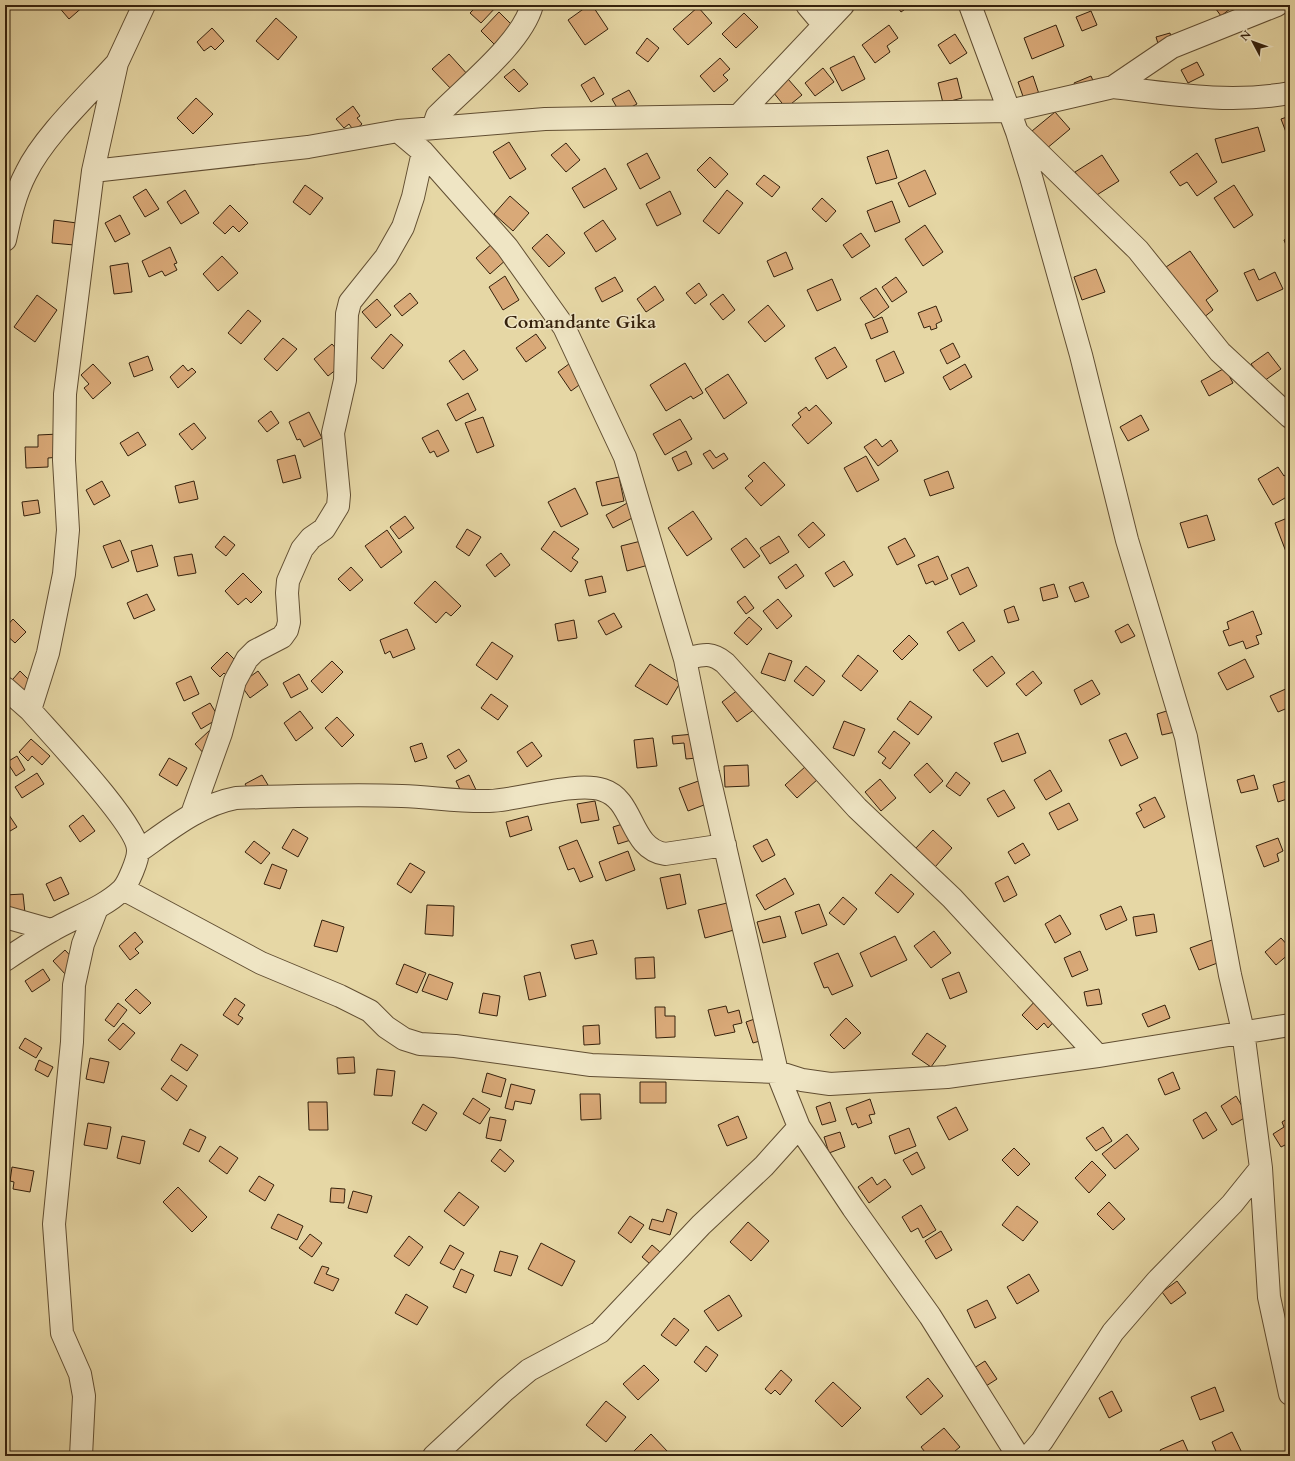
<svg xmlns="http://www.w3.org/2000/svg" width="1295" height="1461" font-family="Cardo,serif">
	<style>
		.building { fill: #d9a978; stroke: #35210c }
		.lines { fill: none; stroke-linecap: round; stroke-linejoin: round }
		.minor-casing { stroke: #614e32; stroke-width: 24 }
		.minor { stroke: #efe5c4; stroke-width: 22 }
		.labels { text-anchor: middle; stroke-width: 3; stroke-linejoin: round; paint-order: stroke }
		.district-label { font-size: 18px; font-weight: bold; fill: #35210c; stroke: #efe5c4 }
	</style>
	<rect width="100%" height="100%" fill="#e6d7a5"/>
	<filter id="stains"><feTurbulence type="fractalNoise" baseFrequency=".005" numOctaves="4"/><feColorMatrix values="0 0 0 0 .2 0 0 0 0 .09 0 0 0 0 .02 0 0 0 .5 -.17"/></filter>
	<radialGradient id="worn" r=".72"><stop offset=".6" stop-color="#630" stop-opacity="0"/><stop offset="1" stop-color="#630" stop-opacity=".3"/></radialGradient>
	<path class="building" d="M57,5H85L69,19Z
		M478,5H498L481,23L470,13Z
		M589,5H592L608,29L585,45L568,20Z
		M896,5H911L901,12Z
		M1213,5H1235L1221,16Z
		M698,7L712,23L688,45L673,29Z
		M1091,11L1097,25L1082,31L1076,17Z
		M499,12L513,26L495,45L481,31Z
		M744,13L758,27L736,48L722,34Z
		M276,18L297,37L278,60L256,41Z
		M889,25L898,38L887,46L890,52L875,63L862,45Z
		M1056,25L1064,46L1032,59L1024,38Z
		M212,28L224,41L215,50L211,46L204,51L197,42Z
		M1170,33L1173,46L1160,50L1156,37Z
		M955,34L967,53L950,64L938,45Z
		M647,38L659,48L648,62L636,53Z
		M449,54L469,76L453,91L432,69Z
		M854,56L865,79L842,91L830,68Z
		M720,58L730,69L723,75L728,80L714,92L700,76Z
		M1197,62L1204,75L1188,83L1181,70Z
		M823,68L834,82L815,96L805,83Z
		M514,69L528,84L519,92L504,77Z
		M1033,76L1041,100L1026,105L1018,82Z
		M1091,76L1099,94L1082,101L1074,83Z
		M594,77L604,94L591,102L581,85Z
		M957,78L962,98L943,103L938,83Z
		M788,79L802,95L786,108L773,92Z
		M629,90L637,104L620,113L612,99Z
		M196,98L213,114L193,134L177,118Z
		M353,106L360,116L357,118L362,124L354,131L349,124L344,128L336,119Z
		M1055,112L1070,129L1046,149L1032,131Z
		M1290,116V140H1289L1281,119Z
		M1258,127L1265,151L1222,163L1215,139Z
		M509,142L526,169L510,179L493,152Z
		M566,143L580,160L566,172L551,155Z
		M888,150L897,178L876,184L867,157Z
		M647,153L660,178L640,189L627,164Z
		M1197,153L1217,182L1197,196L1187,182L1180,186L1170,172Z
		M1102,155L1119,181L1092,198L1075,172Z
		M710,157L728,174L715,188L697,170Z
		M605,168L617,189L584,208L572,188Z
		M925,170L936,194L909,207L898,183Z
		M764,175L780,187L772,197L756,184Z
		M305,185L323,198L310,215L293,202Z
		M1234,185L1253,215L1234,228L1214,198Z
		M146,189L159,209L145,217L133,197Z
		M185,190L199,213L181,224L167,202Z
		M727,190L743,203L719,234L703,221Z
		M670,191L681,214L657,226L646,204Z
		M510,196L529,213L513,231L494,214Z
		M822,198L836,211L826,222L812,209Z
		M892,201L900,222L875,232L867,211Z
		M230,205L248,223L239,232L233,226L225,234L213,223Z
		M120,215L130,234L115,242L105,223Z
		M54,220L77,223L74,245L52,243Z
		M603,220L616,239L596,252L584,233Z
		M925,225L943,252L923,266L905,239Z
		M861,233L870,246L852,258L843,245Z
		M547,234L565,253L549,267L532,248Z
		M1290,237V255L1284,240Z
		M493,243L507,259L490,274L476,258Z
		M170,247L177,263L174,264L177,270L165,276L162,271L149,277L142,261Z
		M1190,251L1218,291L1206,300L1213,310L1203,318L1166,267Z
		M786,252L793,269L774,277L767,261Z
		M222,256L238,273L218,291L203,274Z
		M128,263L132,292L114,294L110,266Z
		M1096,269L1105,292L1082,300L1074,277Z
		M1254,269L1259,280L1275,272L1283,289L1257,301L1244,273Z
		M505,276L519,300L503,310L489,287Z
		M615,277L623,291L602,302L595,288Z
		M896,277L907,292L892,302L882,287Z
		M832,279L841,300L817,311L807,290Z
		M699,283L707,295L695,304L686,293Z
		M655,286L664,300L646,312L637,299Z
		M876,288L889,307L874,318L860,298Z
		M410,293L418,303L402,316L394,306Z
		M723,294L735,310L723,320L710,304Z
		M37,295L57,310L35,342L14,327Z
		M377,299L391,315L376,328L362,312Z
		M768,305L785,326L765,342L748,322Z
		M936,306L942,321L936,324L937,328L931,330L930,326L924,328L918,313Z
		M248,310L261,321L241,344L228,333Z
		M882,317L888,332L871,339L865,324Z
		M391,334L403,345L383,369L371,358Z
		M536,334L546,348L526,362L516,348Z
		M283,338L297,349L277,371L264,359Z
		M953,343L960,357L947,364L940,350Z
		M332,344L347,361L328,376L314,359Z
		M835,347L847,367L827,379L815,358Z
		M464,350L478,370L463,380L449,361Z
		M894,351L904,373L885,382L876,360Z
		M1268,352L1281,369L1264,381L1251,364Z
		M148,356L153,370L134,377L129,363Z
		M573,361L586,380L571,391L558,372Z
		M685,363L703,393L693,399L691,396L666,411L650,385Z
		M93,364L111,383L93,399L84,388L89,384L81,375Z
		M965,364L972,377L950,390L943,377Z
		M183,365L188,371L192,368L196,372L178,388L170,377Z
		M1225,368L1233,383L1209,396L1201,381Z
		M728,374L747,403L724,419L705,389Z
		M468,393L476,410L456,421L447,404Z
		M816,405L832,423L808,444L792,425L801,417L798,413L806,407L809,411Z
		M271,411L279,423L267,432L258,421Z
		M309,412L322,438L304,447L300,439L297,440L289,422Z
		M1141,415L1149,430L1128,441L1120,427Z
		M483,417L494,446L477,453L465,423Z
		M680,419L692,439L665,455L653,434Z
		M194,423L206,438L192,450L179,434Z
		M438,430L449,451L437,457L434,451L430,453L422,438Z
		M138,432L146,445L128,456L120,443Z
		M59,434L60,457L48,458V467L26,468L25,447H38V435Z
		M876,439L882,447L891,440L898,451L878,466L864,447Z
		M710,450L716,458L724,453L728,459L713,469L703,454Z
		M686,451L692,464L678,471L672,458Z
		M295,455L301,478L283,483L277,460Z
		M866,456L879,480L857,492L844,468Z
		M764,462L785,485L761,506L745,488L753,481L748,476Z
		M1278,467L1284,476L1290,472V495L1273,505L1258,479Z
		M948,471L954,488L930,496L924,480Z
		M619,477L624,501L602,506L596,482Z
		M102,481L110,496L94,505L86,490Z
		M194,481L198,499L179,503L175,486Z
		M575,488L588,514L561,527L548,502Z
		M38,500L40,513L24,516L22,502Z
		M629,502L636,516L613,528L606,515Z
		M693,511L712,539L687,556L668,528Z
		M1207,515L1215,540L1188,548L1180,523Z
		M405,516L414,528L399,539L390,527Z
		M1290,517V556L1288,557L1275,523Z
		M813,522L825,535L809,548L798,535Z
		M467,529L481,537L469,556L456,547Z
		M387,530L402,552L381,568L365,546Z
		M554,531L579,549L572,558L578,562L571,572L541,549Z
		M224,536L235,545L226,556L215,547Z
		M779,536L789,552L770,564L760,548Z
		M746,538L760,556L744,568L731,549Z
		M905,538L915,556L897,565L888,547Z
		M120,540L129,561L112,568L103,546Z
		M645,540L652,564L627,571L621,546Z
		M152,545L158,566L137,572L131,551Z
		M501,553L510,565L495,577L486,565Z
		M192,554L196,573L178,576L174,557Z
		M938,556L948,579L935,585L933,581L926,584L918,565Z
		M844,561L853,575L834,587L825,573Z
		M796,564L804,576L786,589L778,577Z
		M351,567L363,580L350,591L338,579Z
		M968,567L977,586L960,595L951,575Z
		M243,573L262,592L251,603L246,598L238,605L225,591Z
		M602,576L606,592L589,596L585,580Z
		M435,581L461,606L451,616L446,612L436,623L414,603Z
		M1083,582L1089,597L1075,602L1069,587Z
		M1054,584L1058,597L1043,601L1040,588Z
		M147,594L155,610L134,619L127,603Z
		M745,596L754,608L746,614L737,602Z
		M778,599L792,616L777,629L763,611Z
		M1014,606L1019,620L1008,623L1004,610Z
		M1253,611L1262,634L1256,636L1259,644L1246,649L1243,641L1229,646L1223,631L1229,629L1227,622Z
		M614,613L622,627L606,635L598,621Z
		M749,617L762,629L747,645L734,633Z
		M13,619L26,632L15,643L5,634V628Z
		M574,620L577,638L558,641L555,624Z
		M963,622L975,641L959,651L947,632Z
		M1128,624L1135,636L1121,643L1115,631Z
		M407,629L415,649L393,658L390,651L385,654L380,640Z
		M909,635L918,644L902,660L893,651Z
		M492,642L513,656L497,680L476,665Z
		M227,652L240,665L229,678L224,673L220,677L211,668Z
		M769,653L792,661L785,681L761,673Z
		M858,655L878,671L861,691L842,676Z
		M992,656L1005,673L987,687L973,670Z
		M1245,659L1254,677L1227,690L1218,673Z
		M332,661L343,672L322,693L311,681Z
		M650,664L680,683L667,705L635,686Z
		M806,666L825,681L813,696L794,681Z
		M20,671L31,682L18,697L6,687Z
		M258,671L268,685L250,698L240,684Z
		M1033,671L1042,683L1026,696L1016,684Z
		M299,674L308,689L291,698L283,683Z
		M191,676L199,694L184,701L176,683Z
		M1092,680L1100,694L1081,705L1074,690Z
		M743,686L759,706L737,722L722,702Z
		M1290,687V707L1278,712L1270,696Z
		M491,694L508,706L498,720L481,708Z
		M910,701L932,717L918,735L897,719Z
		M210,703L219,718L201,729L192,713Z
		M1173,709L1179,731L1162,735L1157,714Z
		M300,711L313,728L296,741L284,723Z
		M337,717L354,735L342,747L325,728Z
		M844,721L865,729L854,756L833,748Z
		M210,730L222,743L207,757L195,744Z
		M894,731L910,743L890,769L882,763L886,758L878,752Z
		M1018,733L1026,753L1002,762L994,743Z
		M1126,733L1138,758L1121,766L1109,740Z
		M694,734L697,758L686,759L684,743L673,744L672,736Z
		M653,738L657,766L637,768L634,740Z
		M31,739L50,756L42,765L32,756L28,761L19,752Z
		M532,742L542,756L527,767L517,752Z
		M422,743L427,758L415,762L410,747Z
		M459,749L467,761L455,769L447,756Z
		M17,756L25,770L16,776L7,762Z
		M169,758L187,768L177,786L159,775Z
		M927,763L943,781L930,793L914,775Z
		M748,765L749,786L725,787L724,766Z
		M806,766L818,779L797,798L785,785Z
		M1050,770L1062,791L1046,800L1034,780Z
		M956,772L970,783L960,796L946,786Z
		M37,773L44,784L22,798L15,787Z
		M262,775L268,785L251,794L245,784Z
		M469,775L477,792L464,798L456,781Z
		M1254,775L1258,789L1241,793L1237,780Z
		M704,779L712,802L688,811L679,788Z
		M880,779L896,798L881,811L865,792Z
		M1290,780V798L1278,802L1273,785Z
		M1004,790L1015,808L998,817L987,799Z
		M1155,797L1165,817L1144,828L1136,813L1142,810L1139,805Z
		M595,801L599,820L581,823L577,804Z
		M1069,803L1078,820L1058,830L1049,813Z
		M7,812L17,827L5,834V814Z
		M83,815L95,831L80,842L69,826Z
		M528,816L532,830L510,837L506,822Z
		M629,822L634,839L618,844L613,827Z
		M293,829L308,838L298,857L282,848Z
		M933,830L952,848L935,867L915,849Z
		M1278,838L1283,851L1277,854L1279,861L1264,867L1256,846Z
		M767,839L775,855L762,862L753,846Z
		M577,840L593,877L580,882L574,868L568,870L559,847Z
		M254,841L270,853L261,864L245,852Z
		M1023,843L1030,855L1015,864L1008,852Z
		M628,851L635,870L606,881L599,862Z
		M410,863L425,872L411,893L397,884Z
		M272,864L287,870L280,889L264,884Z
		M680,874L686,904L667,909L660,878Z
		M891,874L914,894L898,913L875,893Z
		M1008,876L1017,895L1004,902L995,883Z
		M61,877L69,894L54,901L46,884Z
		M785,878L794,894L765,910L756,895Z
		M23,894L25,913L5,914V895Z
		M843,897L857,909L844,925L829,913Z
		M727,903L734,930L705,938L698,910Z
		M819,904L827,925L802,934L795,912Z
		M427,905L454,906L453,936L425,934Z
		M1121,906L1127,920L1106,930L1100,915Z
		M1154,914L1157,932L1136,936L1133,917Z
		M1060,915L1071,934L1055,943L1045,924Z
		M780,916L786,937L763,943L757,922Z
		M322,920L344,927L337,952L314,946Z
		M934,931L951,953L931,968L914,946Z
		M135,932L143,942L135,949L139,953L130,960L119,946Z
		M895,936L907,960L871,977L860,953Z
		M1281,938L1290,948V953L1276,965L1265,952Z
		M593,940L597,954L575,959L571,945Z
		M1212,940L1220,962L1199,970L1190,948Z
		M65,950L78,964L66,975L53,961Z
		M1080,951L1088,970L1072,977L1064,958Z
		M838,953L853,986L832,995L828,987L824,988L814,963Z
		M654,957L655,978L636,979L635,958Z
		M404,964L426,973L417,993L396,984Z
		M43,969L50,980L32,992L25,981Z
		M540,972L546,996L529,1000L524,976Z
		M959,972L967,992L950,999L942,979Z
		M429,974L453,983L447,1000L422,991Z
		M136,989L151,1003L140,1014L125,1000Z
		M1099,989L1102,1004L1087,1006L1084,992Z
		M483,993L500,996L497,1016L479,1013Z
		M1039,997L1059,1016L1048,1028L1044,1023L1037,1030L1022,1015Z
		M235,998L245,1005L238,1015L243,1018L238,1025L223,1015Z
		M118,1003L127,1010L114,1027L105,1020Z
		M1165,1005L1170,1018L1148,1027L1142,1014Z
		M726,1006L728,1013L739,1010L742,1023L733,1025L735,1032L715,1036L708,1010Z
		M655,1007H665V1016H675V1037L656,1038Z
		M763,1016L770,1038L753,1043L746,1022Z
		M846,1018L861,1033L844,1049L830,1035Z
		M123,1023L135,1033L120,1050L108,1040Z
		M599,1025L600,1044L584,1045L583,1026Z
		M927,1033L946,1046L931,1067L912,1054Z
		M25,1038L42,1048L36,1058L19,1048Z
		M181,1044L198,1055L187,1071L171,1060Z
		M354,1057L355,1073L338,1074L337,1058Z
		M90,1058L109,1062L104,1083L86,1079Z
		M39,1060L53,1067L48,1077L35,1070Z
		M377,1069L395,1071L392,1096L374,1095Z
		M1173,1072L1180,1089L1165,1095L1158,1079Z
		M487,1073L506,1079L501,1097L482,1092Z
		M171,1075L187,1086L177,1101L161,1089Z
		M640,1082H666V1103H640Z
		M511,1084L535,1090L531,1104L515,1101L513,1110L505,1108Z
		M580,1094H600L601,1119L581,1120Z
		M1236,1096L1248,1116L1232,1125L1221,1106Z
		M473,1098L490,1109L480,1124L463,1114Z
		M870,1099L875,1114L869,1115L872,1123L858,1128L856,1123L852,1125L846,1108Z
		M308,1102H327L328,1130H309Z
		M830,1102L836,1121L822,1125L816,1107Z
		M423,1104L437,1113L426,1131L412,1123Z
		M956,1107L968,1130L949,1140L937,1117Z
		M1206,1112L1217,1130L1203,1139L1193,1120Z
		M738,1116L747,1138L727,1146L718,1125Z
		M490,1117L506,1120L501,1141L486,1138Z
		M1290,1117V1154L1285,1145L1281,1147L1273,1134L1284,1127L1282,1122Z
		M88,1123L111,1127L107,1149L84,1145Z
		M1103,1127L1112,1141L1096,1151L1086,1138Z
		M909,1128L916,1146L895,1154L889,1136Z
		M190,1129L206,1137L199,1152L183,1144Z
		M840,1132L845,1147L829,1153L824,1137Z
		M1127,1134L1139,1149L1115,1169L1102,1154Z
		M122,1136L145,1141L140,1164L117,1158Z
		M220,1146L238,1158L227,1174L209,1161Z
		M1014,1148L1030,1164L1018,1176L1002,1160Z
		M500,1149L514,1161L505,1172L491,1161Z
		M917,1152L925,1168L912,1175L903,1160Z
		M1092,1161L1106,1175L1089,1193L1075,1178Z
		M12,1167L34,1171L30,1192L13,1189L14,1182L10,1181Z
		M259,1176L274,1185L265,1201L249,1191Z
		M872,1177L877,1185L885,1179L891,1187L869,1203L858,1187Z
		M178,1187L207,1217L192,1232L163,1202Z
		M331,1188L345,1189L344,1203L330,1202Z
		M353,1191L372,1196L367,1213L348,1208Z
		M459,1192L479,1207L464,1226L444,1211Z
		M1109,1202L1125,1219L1113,1230L1097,1214Z
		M921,1205L936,1230L923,1238L918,1228L911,1232L902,1217Z
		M1017,1206L1038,1222L1023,1241L1002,1225Z
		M667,1209L677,1213L670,1235L649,1229L652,1219L663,1222Z
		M278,1214L303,1226L297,1240L271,1228Z
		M630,1216L644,1225L631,1243L618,1233Z
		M748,1222L769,1241L751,1261L730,1242Z
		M941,1231L952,1250L936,1259L925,1241Z
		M310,1234L322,1243L312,1257L299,1248Z
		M409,1236L423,1247L409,1266L394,1256Z
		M541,1243L575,1261L562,1286L528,1269Z
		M450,1245L464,1253L454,1270L440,1263Z
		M652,1245L667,1258L657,1270L642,1257Z
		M500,1251L518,1256L511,1276L494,1271Z
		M322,1266L329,1268L326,1274L339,1279L333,1291L314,1283Z
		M461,1269L474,1275L466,1293L453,1287Z
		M1029,1274L1039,1291L1017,1304L1007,1287Z
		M1177,1281L1186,1293L1171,1304L1162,1292Z
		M406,1294L428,1307L417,1325L395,1313Z
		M729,1295L742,1316L718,1331L704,1311Z
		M987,1300L996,1318L975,1328L967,1310Z
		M674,1318L689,1330L676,1346L661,1335Z
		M706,1346L718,1355L706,1372L694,1362Z
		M985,1361L997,1379L986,1386L974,1368Z
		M644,1365L659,1380L638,1400L623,1384Z
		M781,1370L792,1380L780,1395L775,1390L771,1394L765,1389Z
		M928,1378L943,1396L921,1415L906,1397Z
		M833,1382L861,1408L842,1427L815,1401Z
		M1215,1387L1224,1411L1200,1420L1191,1397Z
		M1112,1391L1122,1411L1109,1418L1099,1398Z
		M606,1401L626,1417L606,1442L586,1425Z
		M944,1428L960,1447L949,1456H928L921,1447Z
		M1232,1432L1243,1455L1218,1456L1212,1442Z
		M651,1434L668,1452L664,1456H629Z
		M1183,1440L1190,1456H1163L1160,1450Z"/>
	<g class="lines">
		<g class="minor-casing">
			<path id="minor" d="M807,5L823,24
				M970,5L1017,132L1031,177L1081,355L1127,540L1186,737L1230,975L1243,1031L1261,1168L1269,1297L1290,1394
				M1113,87C1172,94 1231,104 1290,93
				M740,114L843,5
				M433,128L437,116C465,87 522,43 532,5
				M398,131L423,152L507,247L564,327L625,457L685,659L708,773L777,1072L799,1127L853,1208L930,1316L1018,1456
				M1019,134L1138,250L1220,352L1290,417
				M93,171L308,147L398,131L545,119L1009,111L1113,87L1172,47L1277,5
				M5,240C10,217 15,194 26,173C44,136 88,95 116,64
				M685,659C702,655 710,651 725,663L857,808L952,898L1098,1056
				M5,688L30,710
				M192,814L221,733L235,681L247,659L255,651L282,637L287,630L289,622L287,593L288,581L302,549L311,538L324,529L338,506L339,495L333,433L345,380L347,314L350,302L386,257L403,227L413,197L423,152
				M139,851C169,830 199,805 236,798C291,796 347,794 402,796C431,797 460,802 489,801C520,800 576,781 603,790C635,800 629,848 665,854L725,845
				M123,889L261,963L340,996L370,1011L386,1027L404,1039L420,1044L455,1046L591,1065L777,1072L802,1080L830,1084L947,1077L1098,1056L1290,1025
				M5,917L51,930
				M5,960C20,950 35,940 51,931C74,917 102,909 122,890C128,884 138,860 138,851C139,826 50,733 30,710L48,653L64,574L68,530L64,460L65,394L93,171L117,63L144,5
				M81,1456L84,1396L80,1374L62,1333L54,1224L72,1042L74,985L83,944L97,908
				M434,1456L505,1390L529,1370L600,1332L701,1225L764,1166L799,1127
				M1029,1456L1042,1441L1113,1332L1157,1281L1232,1204L1261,1168"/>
		</g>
		<use href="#minor" class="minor"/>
	</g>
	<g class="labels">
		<g class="district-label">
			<text x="580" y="328">Comandante Gika</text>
		</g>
	</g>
	<rect width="1295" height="1461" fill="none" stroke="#e6d7a5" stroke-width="20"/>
	<rect x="6" y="6" width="1283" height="1449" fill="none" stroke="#35210c" stroke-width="2"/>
	<rect x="10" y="10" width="1275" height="1441" fill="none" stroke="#35210c"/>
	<g transform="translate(1253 42) rotate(311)" stroke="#efe5c4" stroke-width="3" paint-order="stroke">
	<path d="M0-3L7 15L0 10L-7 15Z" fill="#35210c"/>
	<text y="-6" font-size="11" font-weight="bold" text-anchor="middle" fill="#35210c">N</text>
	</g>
	<rect width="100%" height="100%" filter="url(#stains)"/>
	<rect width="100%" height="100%" fill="url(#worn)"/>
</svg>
